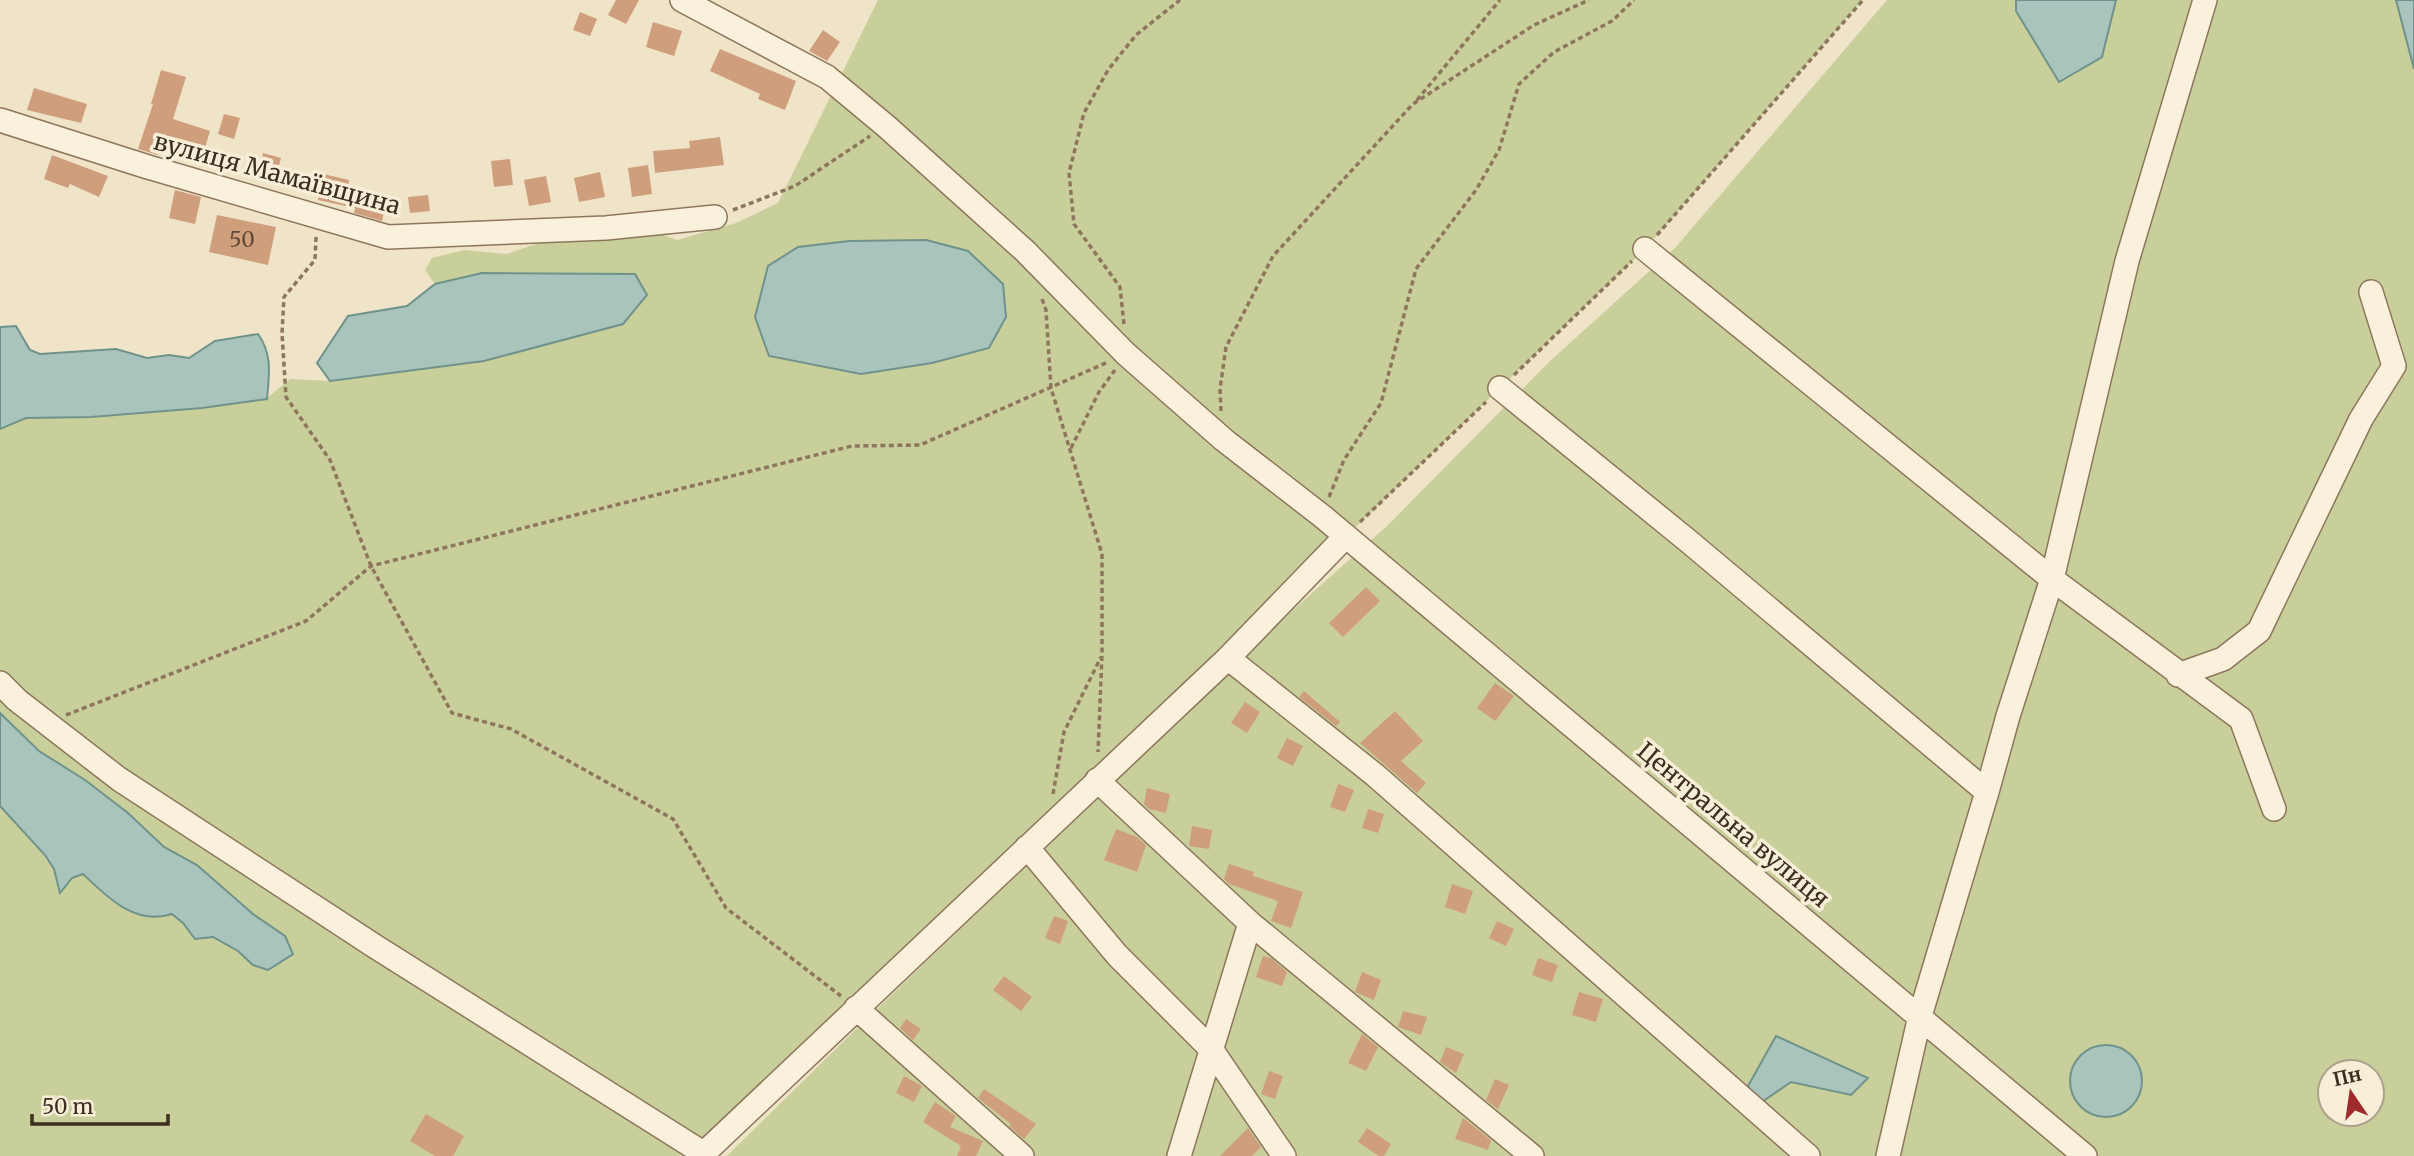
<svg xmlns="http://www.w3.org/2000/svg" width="2414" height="1156" font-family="Merriweather,serif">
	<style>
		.green { fill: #c9cf9b; fill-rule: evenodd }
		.water { fill: #a9c4bc; stroke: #6f938a; stroke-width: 2 }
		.building { fill: #cf9f7d }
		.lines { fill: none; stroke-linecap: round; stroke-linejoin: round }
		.minor-casing { stroke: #8d765c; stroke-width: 26 }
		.path { stroke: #8d765c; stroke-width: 3.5; stroke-dasharray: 5 3.5; stroke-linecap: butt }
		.minor { stroke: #faf1dc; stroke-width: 23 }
		.labels { text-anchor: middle; stroke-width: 7; stroke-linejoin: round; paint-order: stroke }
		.number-label { font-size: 21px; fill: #624a37 }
		.street-label { font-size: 24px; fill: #3d2e20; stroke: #f7eed8 }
	</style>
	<rect width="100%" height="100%" fill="#f0e4c8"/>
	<path class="green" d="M878,0H1863L1645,249L701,1156H0V806L45,855L54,869L60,892L72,878L83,874C107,897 136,926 172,914L183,923L195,939L213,937L238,951L253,965L285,935L253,914L197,865L164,847L128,813L85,780L39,751L0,713V429L26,418L91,417L202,408L266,399L290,379L330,381L484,361L623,324L635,274L482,273L435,284L425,270L432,258L464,250L507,254L544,241L656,232L677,240L736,223L778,203ZM926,240L969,251L1003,284L798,248L849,241Z
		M1887,0H2016V11L2102,57L2116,0H2396L2414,69V1156H727L855,1030L1293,610L1388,525L1550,361L1675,248ZM2330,1072H2372V1114H2330ZM1867,1079L1851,1095L1791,1082Z"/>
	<path class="water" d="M2016,0H2116L2102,57L2059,82L2016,11Z
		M2396,0H2414V69Z
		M926,240L968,251L1003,284L1006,317L989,348L932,363L861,374L769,356L755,317L768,266L798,247L849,241Z
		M482,273L635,274L647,295L623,324L484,361L330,381L317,363L348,316L407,306L435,284Z
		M16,326L30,350L40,354L116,349L147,358L169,355L189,358L215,341L258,334C273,355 269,375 267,399L202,408L91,417L26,418L0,429V327Z
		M0,713L39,751L85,780L128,813L164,847L197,865L253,914L285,936L293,954L268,970L253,965L238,951L213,937L195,939L183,923L172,914C135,926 107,897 83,874L72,878L60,893L54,869L45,855L0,806Z
		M1776,1036L1868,1078L1851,1095L1791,1082L1759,1104L1748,1086Z
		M2070 1081a36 36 0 1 1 72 0a36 36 0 1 1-72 0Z"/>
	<path class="building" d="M616,0H639L626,24L608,15Z
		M580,12L597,19L590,36L573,30Z
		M653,22L682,31L674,56L646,47Z
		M823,30L840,42L827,61L809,51Z
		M720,49L796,81L785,110L758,99L760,94L710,71Z
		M161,70L186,77L173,119L210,131L202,158L162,145L158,155L138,149L153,104H151Z
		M34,88L87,104L81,123L27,110Z
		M224,114L240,118L234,139L218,134Z
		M720,137L724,165L655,173L653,151L690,148L689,141Z
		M263,153L281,158L275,181L257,176Z
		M52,155L108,176L99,197L70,184L68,188L44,179Z
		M510,159L513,185L494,187L491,161Z
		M648,165L652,194L632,197L628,168Z
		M600,172L605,197L579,202L574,178Z
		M323,174L349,180L348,188L387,196L382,221L354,213L355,208L318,200Z
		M546,176L551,202L529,206L524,180Z
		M175,190L201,197L195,224L169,218Z
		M428,195L430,211L410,213L408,197Z
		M217,215L276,227L268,265L209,252Z
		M1366,587L1380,601L1343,637L1329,623Z
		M1495,683L1514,696L1495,721L1477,708Z
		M1304,691L1340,722L1336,726L1299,697Z
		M1245,702L1260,712L1247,733L1231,723Z
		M1395,711L1423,741L1401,761L1426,783L1417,793L1360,743Z
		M1287,738L1303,746L1293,766L1277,758Z
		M1338,784L1354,790L1345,812L1330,807Z
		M1147,788L1170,794L1166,813L1149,809L1144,804Z
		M1368,809L1384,814L1378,833L1362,828Z
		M1192,826L1212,830L1209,849L1189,846Z
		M1116,829L1137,837L1146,845L1137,872L1104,860Z
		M1229,864L1254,872L1253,876L1303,892L1291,928L1271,921L1278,901L1229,884L1224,879Z
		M1452,884L1473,891L1465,914L1445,907Z
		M1054,916L1068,921L1060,944L1045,938Z
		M1497,921L1514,929L1506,946L1489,938Z
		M1263,956L1271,958L1287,972L1282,986L1256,977Z
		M1538,958L1558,965L1552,982L1532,975Z
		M1362,972L1381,980L1374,1000L1355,992Z
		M1004,976L1032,997L1021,1011L993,990Z
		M1579,992L1603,999L1596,1022L1572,1015Z
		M1403,1011L1427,1017L1421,1035L1398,1027Z
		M906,1019L921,1029L913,1040L900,1028Z
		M1362,1034L1378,1047L1366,1071L1348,1063Z
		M1446,1047L1464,1054L1456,1073L1440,1062Z
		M1269,1071L1283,1076L1275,1099L1261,1094Z
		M904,1076L922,1086L914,1102L896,1093Z
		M1495,1079L1509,1085L1498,1109L1486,1100Z
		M984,1089L1036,1124L1024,1139L1009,1126L1011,1124L978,1098Z
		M935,1102L956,1116L950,1127L983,1141L976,1156H957L961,1146L923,1122Z
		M426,1114L464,1136L453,1156H435L410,1141Z
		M1463,1118L1491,1140L1488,1150L1455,1139Z
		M1248,1128L1261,1147L1252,1156H1220Z
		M1367,1128L1391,1144L1384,1156H1379L1358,1142Z"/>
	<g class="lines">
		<g class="minor-casing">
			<path id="minor" d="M682,0L827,77L886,126L1025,251L1126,354L1224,440L1322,516L2085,1156
				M0,120L148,167L388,237L606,228L715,217
				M1645,249L2052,579L2241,719L2274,809
				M1500,388L1687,540L1987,792
				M1228,658L1375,775L1808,1156
				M2178,675L2223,659L2259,631L2361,419L2394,366L2371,292
				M0,683L17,700L119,779L376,947L703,1153
				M1097,780L1250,923L1532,1156
				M1027,847L1117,955L1211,1049L1284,1156
				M856,1008L1022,1156
				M701,1156L1228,658L1346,536
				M1179,1156L1250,923
				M1888,1156L1920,1016L1987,792L2008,716L2052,579L2127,261L2205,0"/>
		</g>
		<path class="path" d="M1417,100L1500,0
			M733,210L795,186L870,136
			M1657,235L1863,0
			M316,237L315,260L284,297L282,333L286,397L330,460L371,566L452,713L511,729L673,819L726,908L841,996
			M1042,299L1046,310L1051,388L1102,554V655L1098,752
			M1124,324L1120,287L1074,224L1069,173L1084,113L1108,70L1136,35L1180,0
			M1514,375L1632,261
			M1221,411L1220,389L1226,347L1273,256L1413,104L1534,25L1589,0
			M1071,448L1099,392L1115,370
			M1329,497L1344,460L1381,403L1416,269L1476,190L1499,150L1519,84L1554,52L1612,21L1634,0
			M1360,522L1486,402
			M66,715L306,621L371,566L852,446L920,445L1108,362
			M1053,794L1064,732L1101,657"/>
		<use href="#minor" class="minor"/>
	</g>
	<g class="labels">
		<g class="number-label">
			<text x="242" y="247">50</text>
		</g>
		<g class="street-label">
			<text transform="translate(277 174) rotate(15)" y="8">вулиця Мамаївщина</text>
			<text transform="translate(1733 825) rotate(40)" y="8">Центральна вулиця</text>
		</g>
	</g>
	<g transform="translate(2351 1093) rotate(347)"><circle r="33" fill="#f7eed8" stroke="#ada18e" stroke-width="2"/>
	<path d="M0-5L12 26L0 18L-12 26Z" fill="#9e2a2b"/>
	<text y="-10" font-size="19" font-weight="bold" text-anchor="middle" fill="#3d2e20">Пн</text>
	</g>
	<path d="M32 1114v10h136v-10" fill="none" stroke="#3d2e20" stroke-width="3.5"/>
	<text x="42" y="1114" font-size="21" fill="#3d2e20" stroke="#f7eed8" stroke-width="5" paint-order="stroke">50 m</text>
</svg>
